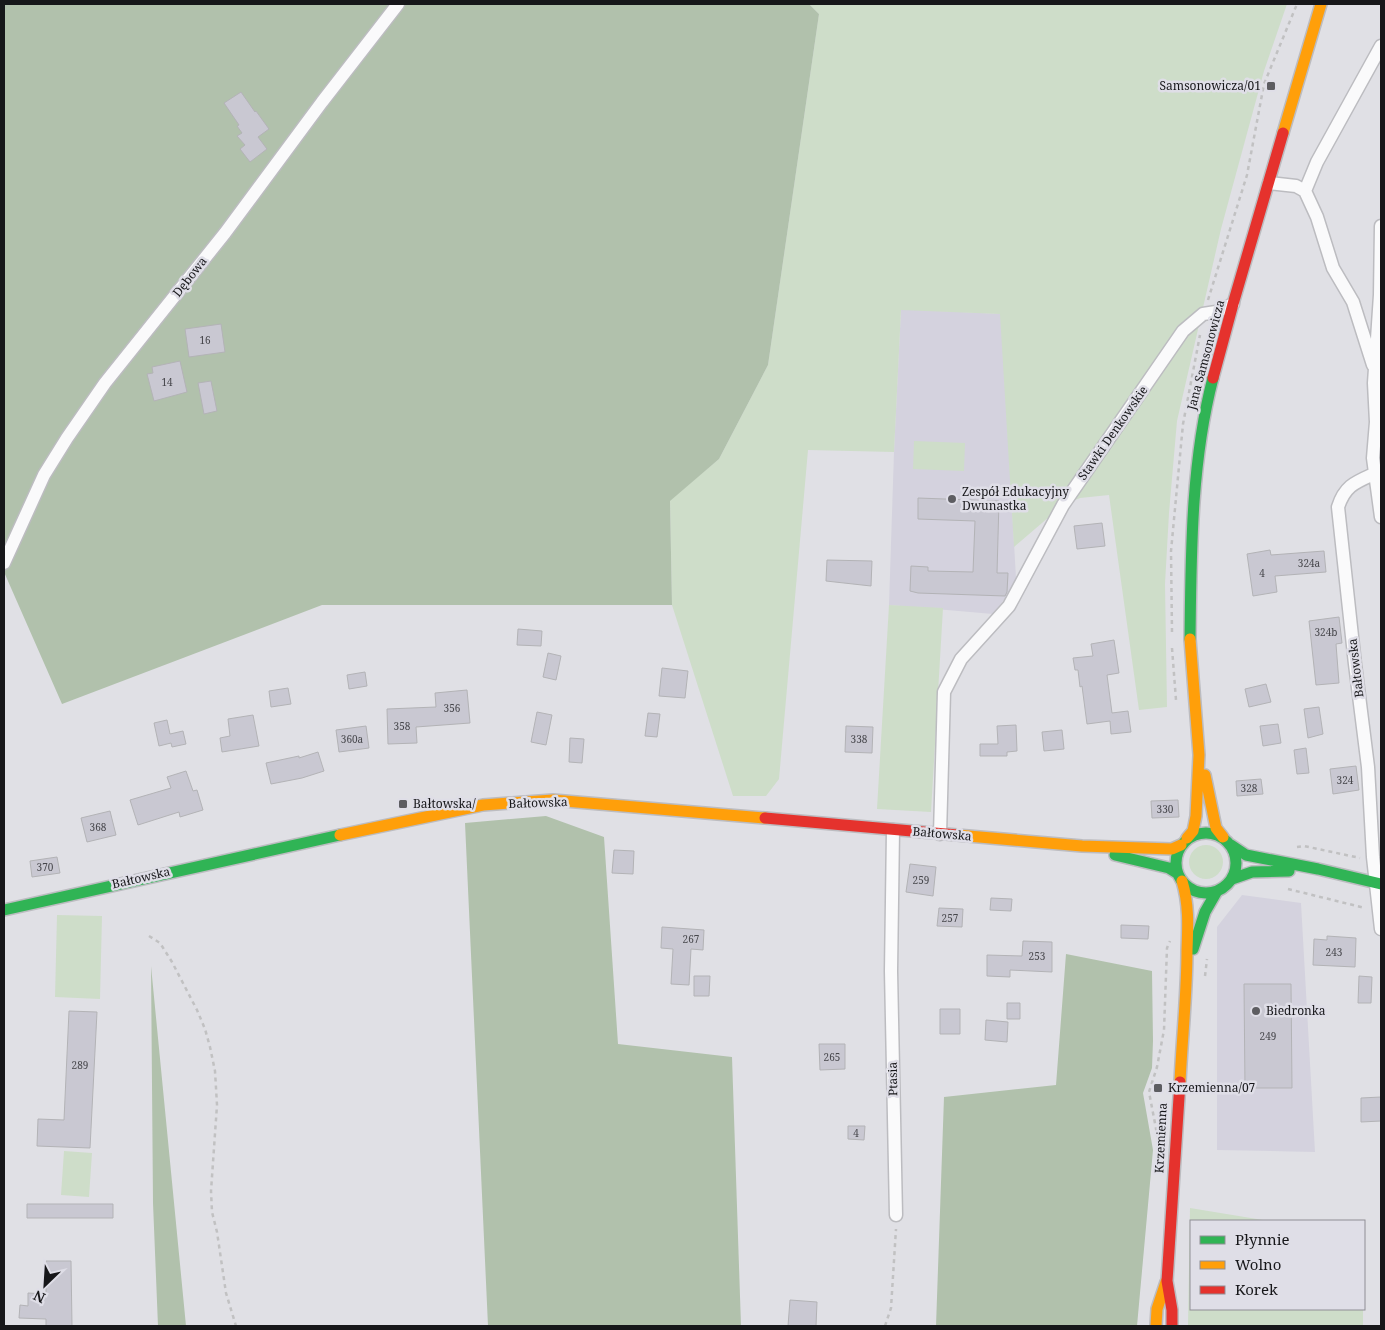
<svg xmlns="http://www.w3.org/2000/svg" width="1385" height="1330" font-family="'Noto Serif',serif">
	<style>
		.built { fill: #d4d2de }
		.green { fill: #ceddc9 }
		.forest { fill: #b1c1ac }
		.building { fill: #c9c8d2; stroke: #b3b3b6 }
		.lines { fill: none; stroke-linecap: round; stroke-linejoin: round }
		.street-casing { stroke: #bcbcc0; stroke-width: 15 }
		.fast-casing { stroke: #bcbcc0; stroke-width: 14 }
		.slow-casing { stroke: #bcbcc0; stroke-width: 14 }
		.jam-casing { stroke: #bcbcc0; stroke-width: 14 }
		.path { stroke: #c1c1c2; stroke-width: 2.5; stroke-dasharray: 4 4; stroke-linecap: butt }
		.street { stroke: #fafafb; stroke-width: 12 }
		.fast { stroke: #30b455; stroke-width: 11 }
		.slow { stroke: #ff9f0a; stroke-width: 11 }
		.jam { stroke: #e5322d; stroke-width: 11 }
		.poi-dot { fill: #5d5d61; stroke: #dfdee7; stroke-width: 2 }
		.labels { text-anchor: middle; stroke-width: 5; stroke-linejoin: round; paint-order: stroke }
		.number-label { font-size: 10px; fill: #46464b }
		.poi-label { font-size: 12px; fill: #17171a; stroke: #dfdee7; text-anchor: start }
		.street-label { font-size: 12px; fill: #17171a; stroke: #dfdee7 }
	</style>
	<rect width="100%" height="100%" fill="#e0e0e5"/>
	<path class="built" d="M901,309L1001,314L1016,578L1007,596L993,614L889,605L894,452Z
		M1242,895L1301,903L1315,1152L1217,1150V927Z"/>
	<path class="green" d="M809,4H1287L1264,71L1221,229L1177,421L1169,513L1165,584L1167,707L1139,710L1109,495L1080,498L1063,505L1014,547L1000,314L901,310L894,452L808,450L779,779L766,796H733L672,605L670,500L719,459L768,365L819,14Z
		M914,441L965,443L964,471L913,469Z
		M889,605L943,608L931,812L877,809Z
		M1189 862a17 17 0 1 1 34 0a17 17 0 1 1-34 0Z
		M57,915L102,916L100,999L55,997Z
		M64,1151L92,1153L89,1197L61,1195Z
		M1190,1208L1269,1221H1191V1309H1363V1326H1188Z"/>
	<path class="forest" d="M4,4H809L819,14L768,365L719,459L670,501L672,605H322L62,704L4,572Z
		M546,816L604,837L618,1044L732,1057L741,1326H488L465,823Z
		M1066,954L1152,971L1153,1041L1152,1068L1143,1093L1153,1150L1137,1326H936L944,1097L1056,1085Z
		M151,966L186,1326H158L153,1203Z"/>
	<path class="building" d="M241,92L255,112L256,111L269,129L258,137L267,149L250,162L240,149L245,145L237,136L242,133L237,126L239,125L224,103Z
		M221,324L225,352L189,357L185,329Z
		M180,361L187,392L154,401L147,374L153,373L152,367Z
		M211,381L217,411L204,414L198,383Z
		M918,498L999,501L997,573H1008L1007,592L1005,596L918,593L910,591L911,566L928,567V571L973,572L975,521L918,519Z
		M1102,523L1105,546L1077,549L1074,526Z
		M1270,550L1271,555L1324,551L1326,572L1275,576L1277,592L1253,596L1247,554Z
		M827,560L872,561L871,586L826,581Z
		M1339,617L1342,643L1336,644L1339,683L1316,685L1309,621Z
		M518,629L542,631L541,646L517,645Z
		M1114,640L1119,673L1107,675L1112,713L1128,711L1131,732L1111,734L1110,721L1087,724L1082,686L1080,687L1078,670H1075L1073,658L1093,656L1091,644Z
		M548,653L561,656L556,680L543,677Z
		M662,668L688,671L685,698L659,696Z
		M365,672L367,686L349,689L347,675Z
		M1266,684L1271,702L1249,707L1245,689Z
		M288,688L291,704L271,707L269,691Z
		M467,690L470,723L416,727L417,743L388,744L387,709L436,707L435,693Z
		M1319,707L1323,734L1308,738L1304,709Z
		M537,712L552,715L546,745L531,742Z
		M648,713L660,714L657,737L645,736Z
		M253,715L259,746L222,752L220,738L230,736L228,719Z
		M167,720L170,734L183,731L186,744L172,747L171,743L159,746L154,723Z
		M1278,724L1281,743L1263,746L1260,726Z
		M1016,725L1017,751L1007,752V756H980V744H998L997,726Z
		M366,726L369,748L339,752L336,730Z
		M846,726L873,727L872,753L845,752Z
		M1062,730L1064,749L1044,751L1042,732Z
		M570,738L584,739L582,763L569,762Z
		M1306,748L1309,773L1297,774L1294,750Z
		M318,752L324,771L302,778L271,784L266,763L299,756V758Z
		M1356,766L1359,790L1333,794L1330,769Z
		M186,771L193,791L197,790L203,810L180,817L179,812L138,825L130,800L171,788L167,777Z
		M1261,779L1263,794L1237,796L1236,781Z
		M1178,800L1179,817L1152,818L1151,801Z
		M110,811L116,835L87,842L81,818Z
		M614,850L634,851L633,874L612,873Z
		M57,857L60,873L32,877L30,861Z
		M910,864L936,867L933,896L906,892Z
		M991,898L1012,899L1011,911L990,910Z
		M939,908L963,909L962,927L937,926Z
		M1121,925L1149,926L1148,939L1121,938Z
		M662,927L704,930L703,950L691,949L689,985L671,984L673,949L661,948Z
		M1327,936L1356,938L1355,967L1313,965L1314,939L1327,940Z
		M1023,941L1052,942V972L1010,970V977L987,976V955L1022,956Z
		M694,976H710L709,996H694Z
		M1359,976L1372,977L1371,1003H1358Z
		M1244,984H1291L1292,1088H1245Z
		M1007,1003H1020V1019H1007Z
		M940,1009H960V1034H940Z
		M69,1011L97,1012L90,1148L37,1146L38,1119L64,1120Z
		M986,1020L1008,1022L1007,1042L985,1040Z
		M819,1044H845V1069L820,1070Z
		M1381,1097V1121L1361,1122V1098Z
		M848,1126H865L864,1140L848,1139Z
		M27,1204H113V1218H27Z
		M46,1261H71L72,1326H46V1319L19,1318L20,1305L28,1306V1293L46,1294Z
		M790,1300L817,1302L816,1326H788Z"/>
	<g class="lines">
		<g class="street-casing">
			<path id="street" d="M1269,183L1296,186L1305,191L1317,162L1381,46
				M1305,191L1317,217L1333,268L1353,302L1373,365
				M1381,226L1380,295L1374,383L1376,422L1373,458L1381,517
				M1376,473C1356,482 1345,485 1338,507L1355,664L1368,767L1373,857L1381,929
				M4,563L44,475L67,438L105,383L225,233L322,102L398,4
				M893,830L891,971L896,1215
				M940,834L944,692L961,659L1009,606L1063,505L1183,331L1203,314L1216,312L1233,304"/>
		</g>
		<g class="fast-casing">
			<path id="fast" d="M1190,639C1191,553 1191,462 1213,378
				M1176 863a30 30 0 1 1 60 0a30 30 0 1 1-60 0Z
				M1231,845L1246,855L1318,869L1381,884
				M1115,855L1169,868L1177,873
				M1232,879L1252,872L1289,871
				M4,910L340,835
				M1193,949L1205,912L1217,891"/>
		</g>
		<g class="slow-casing">
			<path id="slow" d="M1283,133L1321,4
				M1205,775L1216,828L1223,837
				M340,835L483,805L553,800L765,818
				M957,835L1082,846L1172,849L1181,845
				M1187,838L1193,831L1196,816L1199,755L1190,639
				M1180,1082C1182,1038 1187,994 1187,950C1188,926 1189,904 1182,881
				M1156,1326L1157,1309L1166,1282"/>
		</g>
		<g class="jam-casing">
			<path id="jam" d="M1213,378L1233,304L1283,133
				M765,818L957,835
				M1172,1326V1310L1167,1281L1180,1082"/>
		</g>
		<path class="path" d="M1208,300L1247,175L1264,84L1297,4
			M1172,632L1171,551L1183,424L1200,335
			M1172,648L1176,700
			M1297,847L1304,846L1360,858
			M1288,889L1365,908
			M149,936L160,943L172,962L197,1010L205,1029L210,1047L215,1071L217,1105L211,1191L212,1212L217,1232L226,1293L236,1326
			M1205,976L1207,959
			M1158,1139L1149,1092L1157,1067L1164,1030L1167,948L1170,941
			M885,1326L891,1308L896,1229"/>
		<use href="#street" class="street"/>
		<use href="#fast" class="fast"/>
		<use href="#slow" class="slow"/>
		<use href="#jam" class="jam"/>
	</g>
	<g class="poi-dot">
		<rect x="1266" y="81" width="10" height="10" rx="2.5"/>
		<circle cx="952" cy="499" r="5"/>
		<rect x="398" y="799" width="10" height="10" rx="2.5"/>
		<circle cx="1256" cy="1011" r="5"/>
		<rect x="1153" y="1083" width="10" height="10" rx="2.5"/>
	</g>
	<g class="labels">
		<g class="number-label">
			<text x="205" y="344">16</text>
			<text x="167" y="386">14</text>
			<text x="1309" y="567">324a</text>
			<text x="1262" y="577">4</text>
			<text x="1326" y="636">324b</text>
			<text x="452" y="712">356</text>
			<text x="402" y="730">358</text>
			<text x="352" y="743">360a</text>
			<text x="859" y="743">338</text>
			<text x="1345" y="784">324</text>
			<text x="1249" y="792">328</text>
			<text x="1165" y="813">330</text>
			<text x="98" y="831">368</text>
			<text x="45" y="871">370</text>
			<text x="921" y="884">259</text>
			<text x="950" y="922">257</text>
			<text x="691" y="943">267</text>
			<text x="1334" y="956">243</text>
			<text x="1037" y="960">253</text>
			<text x="1268" y="1040">249</text>
			<text x="832" y="1061">265</text>
			<text x="80" y="1069">289</text>
			<text x="856" y="1137">4</text>
		</g>
		<g class="poi-label">
			<text x="1261" y="90" text-anchor="end">Samsonowicza/01</text>
			<text x="962" y="496">Zespół Edukacyjny<tspan x="962" dy="14">Dwunastka</tspan></text>
			<text x="413" y="808">Bałtowska/</text>
			<text x="1266" y="1015">Biedronka</text>
			<text x="1168" y="1092">Krzemienna/07</text>
		</g>
		<g class="street-label">
			<text transform="translate(190 277) rotate(-52)" y="4">Dębowa</text>
			<text transform="translate(1206 355) rotate(-75)" y="4">Jana Samsonowicza</text>
			<text transform="translate(1113 433) rotate(-55)" y="4">Stawki Denkowskie</text>
			<text transform="translate(1356 668) rotate(-97)" y="4">Bałtowska</text>
			<text transform="translate(538 803) rotate(-2)" y="4">Bałtowska</text>
			<text transform="translate(942 834) rotate(5)" y="4">Bałtowska</text>
			<text transform="translate(141 878) rotate(-13)" y="4">Bałtowska</text>
			<text transform="translate(893 1079) rotate(-91)" y="4">Ptasia</text>
			<text transform="translate(1161 1138) rotate(-87)" y="4">Krzemienna</text>
		</g>
	</g>
	<rect width="1385" height="1330" fill="none" stroke="#17171a" stroke-width="10"/>
	<rect x="1190" y="1220" width="175" height="90" fill="#dfdee7" stroke="#8f8e95"/>
	<rect x="1200" y="1236" width="25" height="8" fill="#30b455" stroke="#8f8e95"/>
	<text x="1235" y="1245" font-size="15" fill="#17171a">Płynnie</text>
	<rect x="1200" y="1261" width="25" height="8" fill="#ff9f0a" stroke="#8f8e95"/>
	<text x="1235" y="1270" font-size="15" fill="#17171a">Wolno</text>
	<rect x="1200" y="1286" width="25" height="8" fill="#e5322d" stroke="#8f8e95"/>
	<text x="1235" y="1295" font-size="15" fill="#17171a">Korek</text>
	<g transform="translate(45 1285) rotate(205)" stroke="#dfdee7" stroke-width="4" paint-order="stroke">
	<path d="M0-4L9 19L0 12L-9 19Z" fill="#17171a"/>
	<text y="-8" font-size="14" font-weight="bold" text-anchor="middle" fill="#17171a">N</text>
	</g>
</svg>
